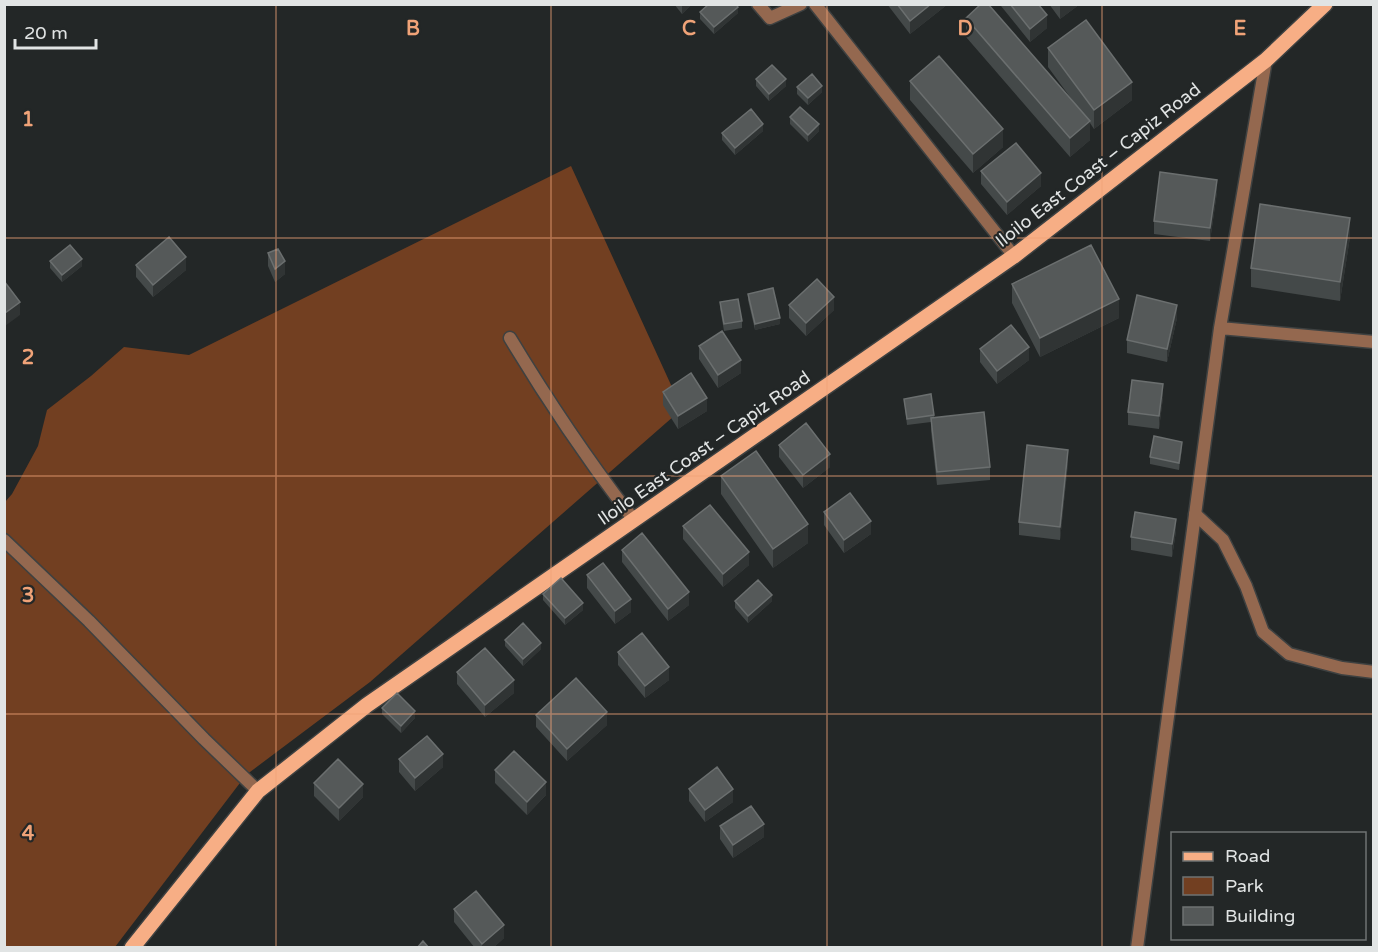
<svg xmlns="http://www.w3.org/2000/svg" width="1378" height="952" font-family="'Varela Round',sans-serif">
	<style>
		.green { fill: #723f21 }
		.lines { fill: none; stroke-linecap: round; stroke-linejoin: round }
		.service-casing { stroke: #3e4141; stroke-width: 15 }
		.minor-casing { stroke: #3e4141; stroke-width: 15 }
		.primary-casing { stroke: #3e4141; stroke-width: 18 }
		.service { stroke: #94684f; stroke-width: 12 }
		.minor { stroke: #94684f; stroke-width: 12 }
		.primary { stroke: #f7ae85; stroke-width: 15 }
		.wall { fill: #444949 }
		.shaded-wall { fill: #303434 }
		.building { fill: #555959; stroke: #6b6f6f; stroke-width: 1.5 }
		.grid { fill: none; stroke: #f0a378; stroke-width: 1.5; stroke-opacity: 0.55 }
		.labels { text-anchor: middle; stroke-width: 4.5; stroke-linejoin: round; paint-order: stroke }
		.street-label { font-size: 18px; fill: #e1e4e4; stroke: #232727 }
		.grid-label { font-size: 20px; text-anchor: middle; font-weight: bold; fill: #f0a378; stroke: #232727; stroke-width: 4.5; stroke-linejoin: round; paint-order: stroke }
	</style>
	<rect width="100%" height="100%" fill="#232727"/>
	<path class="green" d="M571,166L682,409L370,682L246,775L115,947L5,948V502L12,494L38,446L47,410L91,376L124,347L189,355Z"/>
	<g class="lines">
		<g class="service-casing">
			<path id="service" d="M510,338C548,401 589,462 634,520
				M1195,514L1223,540L1246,586L1263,632L1289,654L1342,668L1374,672
				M4,540L89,621L204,739L258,791"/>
		</g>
		<g class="minor-casing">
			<path id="minor" d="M758,4L770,18L801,4
				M815,4L1014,256
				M1220,328L1374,342
				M1137,948L1220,328L1266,60"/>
		</g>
		<g class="primary-casing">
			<path id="primary" d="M132,948L258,791L367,705L1014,256L1266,60L1325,4"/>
		</g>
		<use href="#service" class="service"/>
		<use href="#minor" class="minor"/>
		<use href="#primary" class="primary"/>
	</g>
	<path class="wall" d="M674,4H692L682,14Z
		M887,4H948L910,34Z
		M1001,4H1038L1047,28L1030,42L1001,6Z
		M1049,4H1080L1060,19Z
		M700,12L738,13L714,34L700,19Z
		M966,18L1081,112L1048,67V48L1132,100L1094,129L1090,123V140L1070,157L966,37Z
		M756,79L786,86L769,101L756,86Z
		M910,81L1003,147L973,173L910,100Z
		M797,87L822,92L808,105L797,94Z
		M790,117L819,131L808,142L790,124Z
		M763,131L735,155L722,140V133Z
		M981,171L1041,186L1007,215L981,184Z
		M1217,192L1210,241L1154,234V221Z
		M1350,237L1340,301L1251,287V268Z
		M268,253L285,274L275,282L268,266Z
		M50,261L82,266L62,282L50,268Z
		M136,265L186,270L153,297L136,277Z
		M1012,284L1119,318L1040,357L1012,303Z
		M748,294L780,324L755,330L748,300Z
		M720,302L742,321V328L724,331L720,308Z
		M789,305L834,310L806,336L789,318Z
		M1177,318L1167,362L1127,353V340Z
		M699,346L741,373L718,388L699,359Z
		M980,349L1029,360L997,384L980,362Z
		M663,392L707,411L678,429L663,405Z
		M1163,397L1159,429L1128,425V412Z
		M904,399L934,415V418L990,467V480L937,485L931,431V422L907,425Z
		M779,445L830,467L803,488L779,457Z
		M1182,448L1179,470L1150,464V457Z
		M1068,463L1060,540L1019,535V522Z
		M721,476L808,543L773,568L721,494Z
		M824,512L871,534L844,553L824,525Z
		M683,526L749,565L723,587L683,539Z
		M1176,531L1172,557L1131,550V537Z
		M622,550L689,605L668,621L622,562Z
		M587,575L631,612L615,624L587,588Z
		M543,594L583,610L565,625L543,600Z
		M735,601H772L748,623L735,608Z
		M505,640L541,649L523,666L505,646Z
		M618,652L669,680L645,698L618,665Z
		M457,672L514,693L485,717L457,684Z
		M382,708L415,718L401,733L382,714Z
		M536,715L607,725L567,761L536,727Z
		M399,759L443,767L415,791L399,772Z
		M495,770L546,795L527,815L495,783Z
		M314,783L363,797L339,821L314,796Z
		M689,789L733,802L705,822L689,801Z
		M720,826L764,837L733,858L720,839Z
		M454,909L504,938L493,948H475L454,922Z"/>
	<path class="shaded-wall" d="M682,4H692L682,14Z
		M931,4H948L910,34V21Z
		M1062,4H1080L1060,19V6Z
		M738,7V13L714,34V27Z
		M1047,15V28L1030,42V29Z
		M786,79V86L769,101V94Z
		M1132,82V100L1094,129V110Z
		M822,86V92L808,105V98Z
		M1090,121V140L1070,157V138Z
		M763,124V131L735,155V148Z
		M819,124V131L808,142V135Z
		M1003,129V147L973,173V154Z
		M1041,173V186L1007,215V202Z
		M1217,180V192L1210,241V228Z
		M1350,218V237L1340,301V282Z
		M186,257V270L153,297V285Z
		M82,259V266L62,282V275Z
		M285,261V274L275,282V269Z
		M834,297V310L806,336V323Z
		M1119,299V318L1040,357V338Z
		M20,302V315L5,326V313Z
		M1177,305V318L1167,362V349Z
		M780,318V324L755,330V324Z
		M1029,347V360L997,384V371Z
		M741,360V373L718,388V375Z
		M1163,384V397L1159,429V416Z
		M707,398V411L678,429V416Z
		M1182,442V448L1179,470V463Z
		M1068,450V463L1060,540V527Z
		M830,454V467L803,488V475Z
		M1176,519V531L1172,557V544Z
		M871,521V534L844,553V540Z
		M808,524V543L773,568V549Z
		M749,552V565L723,587V574Z
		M689,592V605L668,621V609Z
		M772,595V601L748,623V616Z
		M631,599V612L615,624V611Z
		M583,603V610L565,625V618Z
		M541,643V649L523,666V659Z
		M669,667V680L645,698V686Z
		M514,680V693L485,717V705Z
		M415,711V718L401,733V726Z
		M607,712V725L567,761V749Z
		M443,754V767L415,791V778Z
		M546,782V795L527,815V802Z
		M363,784V797L339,821V808Z
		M733,789V802L705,822V810Z
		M764,824V837L733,858V845Z
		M504,925V938L493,948H482V944Z"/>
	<path class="building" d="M709,4H736L738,7L714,27L700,12Z
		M897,4H931L910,21Z
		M981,4H988L1090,121L1070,138L966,18Z
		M1010,4H1038L1047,15L1030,29Z
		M1086,20L1132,82L1094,110L1048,48Z
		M939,56L1003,129L973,154L910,81Z
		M772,65L786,79L769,94L756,79Z
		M812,74L822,86L808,98L797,87Z
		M800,107L819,124L808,135L790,117Z
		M751,109L763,124L735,148L722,133Z
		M1016,143L1041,173L1007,202L981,171Z
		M1160,172L1217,180L1210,228L1154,221Z
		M1260,204L1350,218L1340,282L1251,268Z
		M169,237L186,257L153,285L136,265Z
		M70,245L82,259L62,275L50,261Z
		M1091,245L1119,299L1040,338L1012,284Z
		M278,249L285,261L275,269L268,253Z
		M817,279L834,297L806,323L789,305Z
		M4,281L20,302L5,313H4Z
		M773,288L780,318L755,324L748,294Z
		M1137,295L1177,305L1167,349L1127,340Z
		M738,299L742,321L724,324L720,302Z
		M1011,325L1029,347L997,371L980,349Z
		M722,331L741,360L718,375L699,346Z
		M691,373L707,398L678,416L663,392Z
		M1132,380L1163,384L1159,416L1128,412Z
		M931,394L934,415L907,419L904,399Z
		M984,412L990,467L937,472L931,418Z
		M806,423L830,454L803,475L779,445Z
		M1154,436L1182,442L1179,463L1150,457Z
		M1027,445L1068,450L1060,527L1019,522Z
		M756,451L808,524L773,549L721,476Z
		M850,493L871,521L844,540L824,512Z
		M710,505L749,552L723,574L683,526Z
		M1135,512L1176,519L1172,544L1131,537Z
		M642,533L689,592L668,609L622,550Z
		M603,563L631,599L615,611L587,575Z
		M561,578L583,603L565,618L543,594Z
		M758,580L772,595L748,616L735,601Z
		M523,623L541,643L523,659L505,640Z
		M642,633L669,667L645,686L618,652Z
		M485,648L514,680L485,705L457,672Z
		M576,678L607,712L567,749L536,715Z
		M397,693L415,711L401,726L382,708Z
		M427,736L443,754L415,778L399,759Z
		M514,751L546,782L527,802L495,770Z
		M338,759L363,784L339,808L314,783Z
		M717,767L733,789L705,810L689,789Z
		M751,806L764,824L733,845L720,826Z
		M476,891L504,925L482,944L454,909Z
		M423,941L429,948H417Z"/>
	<path class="grid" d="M276,4V948M551,4V948M827,4V948M1102,4V948M4,238H1374M4,476H1374M4,714H1374"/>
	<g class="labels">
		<g class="street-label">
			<text transform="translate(1098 165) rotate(-38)" y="6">Iloilo East Coast – Capiz Road</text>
			<text transform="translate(704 448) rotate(-35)" y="6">Iloilo East Coast – Capiz Road</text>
		</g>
	</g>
	<g class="grid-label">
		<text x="413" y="35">B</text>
		<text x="689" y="35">C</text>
		<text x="965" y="35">D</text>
		<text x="1240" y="35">E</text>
		<text x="28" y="126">1</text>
		<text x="28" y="364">2</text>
		<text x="28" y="602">3</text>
		<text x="28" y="840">4</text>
	</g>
	<rect width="1378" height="952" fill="none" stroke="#e1e4e4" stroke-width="12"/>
	<rect x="1171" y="832" width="195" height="108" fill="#232727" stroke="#6f7373" stroke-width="1.5"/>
	<rect x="1183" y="852" width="30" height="9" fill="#f7ae85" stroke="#6f7373" stroke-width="1.5"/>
	<text x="1225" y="862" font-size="18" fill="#e1e4e4">Road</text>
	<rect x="1183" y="877" width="30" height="18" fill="#723f21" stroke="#6f7373" stroke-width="1.5"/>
	<text x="1225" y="892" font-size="18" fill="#e1e4e4">Park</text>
	<rect x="1183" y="907" width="30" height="18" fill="#555959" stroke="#6f7373" stroke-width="1.5"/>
	<text x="1225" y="922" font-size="18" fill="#e1e4e4">Building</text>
	<path d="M15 39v9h81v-9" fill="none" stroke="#e1e4e4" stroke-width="3"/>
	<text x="24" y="39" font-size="18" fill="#e1e4e4" stroke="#232727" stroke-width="4.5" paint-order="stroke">20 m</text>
</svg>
